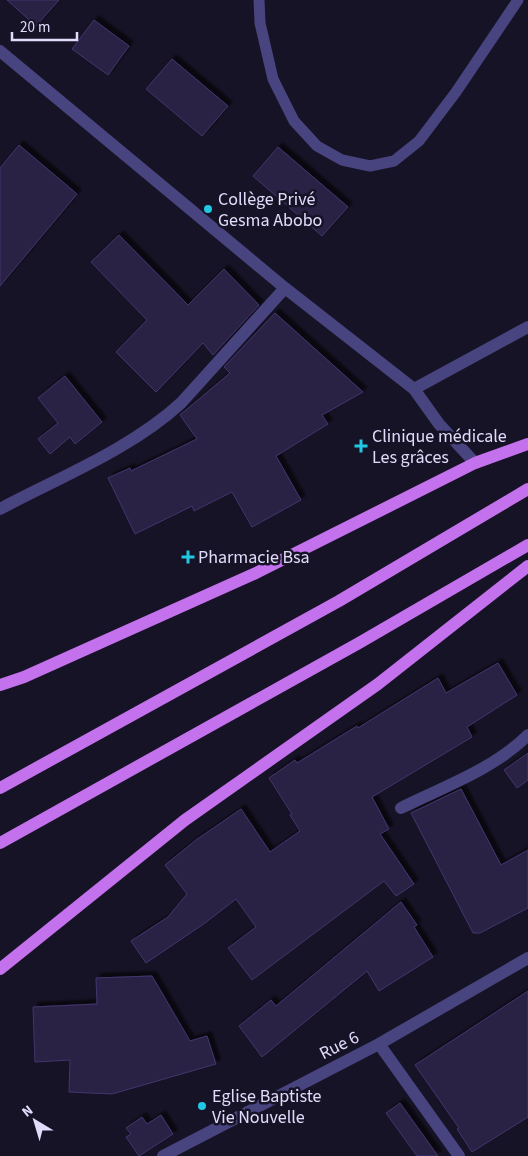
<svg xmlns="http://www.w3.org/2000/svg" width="528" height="1156" font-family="'Source Sans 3',sans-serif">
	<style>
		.building { fill: #2a2145; stroke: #43366e; filter: url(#shadow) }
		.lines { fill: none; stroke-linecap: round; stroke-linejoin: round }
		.service { stroke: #48447f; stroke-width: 11 }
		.minor { stroke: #48447f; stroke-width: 12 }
		.primary { stroke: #c471ed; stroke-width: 12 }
		.poi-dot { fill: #20c8e4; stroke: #171326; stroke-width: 2 }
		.labels { text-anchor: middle; stroke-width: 5; stroke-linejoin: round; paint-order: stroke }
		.poi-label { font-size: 18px; fill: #e1dcfb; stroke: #171326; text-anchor: start }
		.street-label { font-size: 18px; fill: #e1dcfb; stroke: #171326 }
	</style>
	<defs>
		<filter id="shadow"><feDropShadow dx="4.5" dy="-4.5" stdDeviation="1" flood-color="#0009"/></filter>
	</defs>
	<rect width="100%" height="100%" fill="#171326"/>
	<path class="building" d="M7,0H59L36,26Z
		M94,20L129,46L108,75L72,49Z
		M172,59L228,106L202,136L146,89Z
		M19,145L77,194L0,286V168Z
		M278,147L348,207L322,236L253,176Z
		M119,235L188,305L224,269L259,305L213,355L203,343L156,392L116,352L147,320L91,262Z
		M275,313L363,392L322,415L328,424L276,456L301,500L252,527L232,492L194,511L192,506L135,534L108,478L130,468L131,471L197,439L180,415L230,373L224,367Z
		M65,376L102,422L75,444L70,437L50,454L38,439L58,423L38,398Z
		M498,663L517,695L467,727L472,737L372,797L389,829L380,834L414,884L396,896L384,881L252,980L228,948L256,927L236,899L205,923L146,963L131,941L168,917L187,894L165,865L196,840L241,809L270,852L300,831L290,815L292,814L269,778L295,760L297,763L357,726L358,728L438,678L446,693Z
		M528,753V780L517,788L504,770Z
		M461,789L501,865L528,850V908L480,933H473L411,813Z
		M401,902L417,925L414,927L433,957L379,991L367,971L262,1057L239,1026L271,1000L276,1006Z
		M152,976L190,1041L207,1036L216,1064L112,1094L69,1092L70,1060L35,1062L33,1007L97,1004L96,978Z
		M528,991V1117L472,1152L457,1129L459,1128L415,1065Z
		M400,1103L438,1156H417L386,1113Z
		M161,1115L173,1134L139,1156L126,1137L131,1134L126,1128L142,1117L147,1124Z"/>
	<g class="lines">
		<path class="service" d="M259,0L260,23L273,79L294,121L317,146L342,160L370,166L394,161L419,141L456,92L518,0"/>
		<path class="minor" d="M0,51L285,288L414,389L439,424L475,463
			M414,389L528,327
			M0,509C60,477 131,449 181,403L285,288
			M401,808C443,787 494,769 528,735
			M379,1044L459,1156
			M163,1156L379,1044L528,958"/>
		<path class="primary" d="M0,685L24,677L256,573L475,463L528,444
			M0,788L339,601L528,489
			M0,843L359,643L528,545
			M0,969L185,820L378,684L528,566"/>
	</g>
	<g class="poi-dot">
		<circle cx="208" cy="209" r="5"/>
		<path d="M358.5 438.5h5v5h5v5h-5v5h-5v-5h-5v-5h5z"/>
		<path d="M185.5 549.5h5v5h5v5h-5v5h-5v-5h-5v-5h5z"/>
		<circle cx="202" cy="1106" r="5"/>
	</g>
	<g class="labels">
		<g class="poi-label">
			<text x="218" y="205">Collège Privé<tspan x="218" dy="21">Gesma Abobo</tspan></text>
			<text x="372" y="442">Clinique médicale<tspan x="372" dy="21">Les grâces</tspan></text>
			<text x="198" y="563">Pharmacie Bsa</text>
			<text x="212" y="1102">Eglise Baptiste<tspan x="212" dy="21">Vie Nouvelle</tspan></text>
		</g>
		<g class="street-label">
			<text transform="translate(339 1045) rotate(-27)" y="6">Rue 6</text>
		</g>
	</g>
	<g transform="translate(35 1121) rotate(322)" stroke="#171326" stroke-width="4" paint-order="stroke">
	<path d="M0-4L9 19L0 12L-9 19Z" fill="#e1dcfb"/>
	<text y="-8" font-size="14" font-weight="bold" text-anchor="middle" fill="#e1dcfb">N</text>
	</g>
	<path d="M12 32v8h65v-8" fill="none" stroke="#e1dcfb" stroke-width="2.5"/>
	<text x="20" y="32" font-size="15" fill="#e1dcfb" stroke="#171326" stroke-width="4" paint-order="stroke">20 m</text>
</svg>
